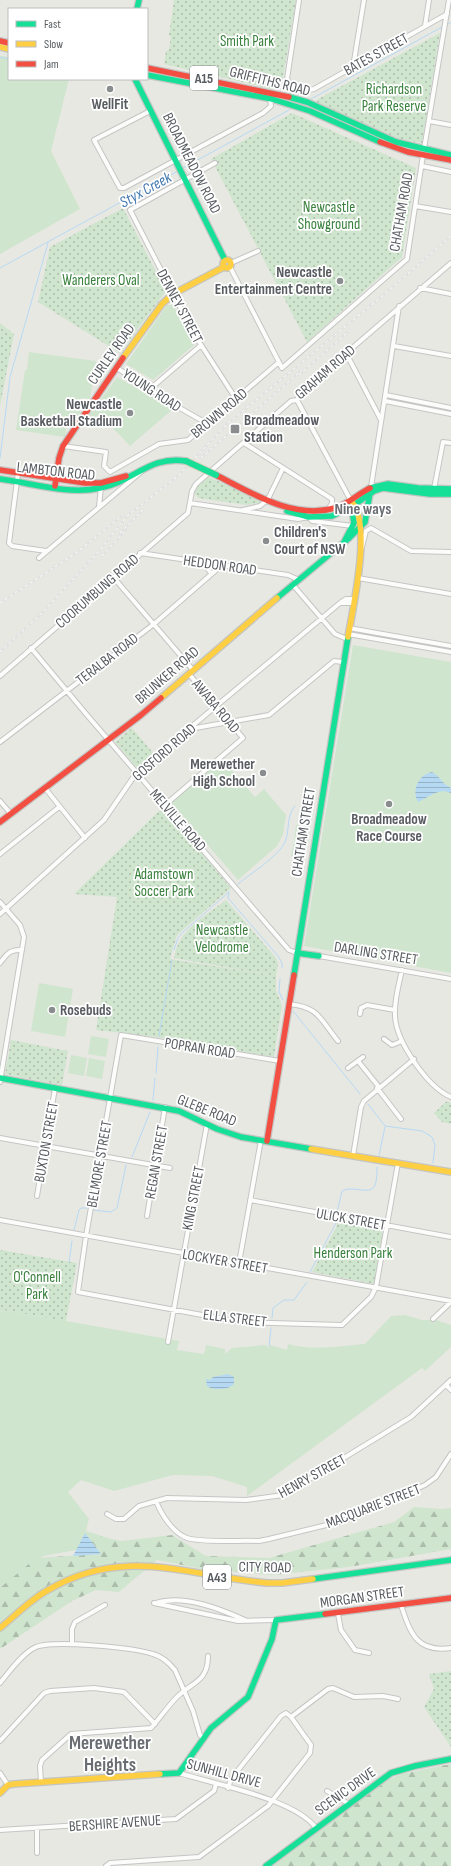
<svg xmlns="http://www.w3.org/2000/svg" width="451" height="1866" font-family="'Sofia Sans Condensed',sans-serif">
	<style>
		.grass { fill: #d0e5ce }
		.forest { fill: url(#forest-firs) }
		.park { fill: url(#park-dots) }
		.water { fill: url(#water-rules) }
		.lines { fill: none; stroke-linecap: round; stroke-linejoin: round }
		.stream { stroke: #b6d9f3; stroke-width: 1 }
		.street-casing { stroke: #c5c5c5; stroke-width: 6 }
		.fast-casing { stroke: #c4c5c3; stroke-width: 8 }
		.slow-casing { stroke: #c4c5c3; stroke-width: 8 }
		.jam-casing { stroke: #c4c5c3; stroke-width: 8 }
		.street { stroke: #fcfcfb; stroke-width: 4 }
		.fast { stroke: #16e098; stroke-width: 5.5 }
		.slow { stroke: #ffcf43; stroke-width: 5.5 }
		.jam { stroke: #f24e42; stroke-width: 5.5 }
		.rail-casing { stroke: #e1e1e0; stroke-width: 2.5 }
		.rail { stroke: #fff; stroke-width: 1; stroke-dasharray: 3; stroke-linecap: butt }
		.fast-bridge-casing { stroke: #cfc8b1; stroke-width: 8; stroke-linecap: butt }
		.fast-bridge { stroke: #16e098; stroke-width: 6 }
		.poi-dot { fill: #8a8d8e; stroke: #fff; stroke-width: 1.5 }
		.labels { text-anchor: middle; stroke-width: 3.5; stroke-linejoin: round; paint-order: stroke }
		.shield { fill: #fff; stroke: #8a8d90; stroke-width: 1 }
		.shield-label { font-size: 14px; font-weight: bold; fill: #585c60 }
		.park-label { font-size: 15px; fill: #38803c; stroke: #fff }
		.street-label { font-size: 15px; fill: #585c60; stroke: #fff }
		.poi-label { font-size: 15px; font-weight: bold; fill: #585c60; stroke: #fff; text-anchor: end }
		.water-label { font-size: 16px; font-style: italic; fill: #4278b2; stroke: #fff }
		.neighbourhood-label { font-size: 16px; font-weight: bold; fill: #6a6e72; stroke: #fff }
		.district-label { font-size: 19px; font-weight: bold; fill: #6a6e72; stroke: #fff }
	</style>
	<defs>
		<pattern id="forest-firs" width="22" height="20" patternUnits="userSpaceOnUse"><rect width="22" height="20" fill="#d0e5ce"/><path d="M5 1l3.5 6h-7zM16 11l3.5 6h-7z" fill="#acbdab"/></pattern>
		<pattern id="park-dots" width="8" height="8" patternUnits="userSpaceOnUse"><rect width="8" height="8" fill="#d0e5ce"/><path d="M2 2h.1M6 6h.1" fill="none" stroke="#acbdab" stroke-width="1.8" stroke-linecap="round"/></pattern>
		<pattern id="water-rules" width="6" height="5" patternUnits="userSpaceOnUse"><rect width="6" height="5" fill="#b6d9f3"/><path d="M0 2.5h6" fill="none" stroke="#97b3c8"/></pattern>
	</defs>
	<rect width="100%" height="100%" fill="#e8e8e3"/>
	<path class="grass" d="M0,56L9,57V79H69L51,151L80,209L0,254Z
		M167,305H173L194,345L153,380L126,364Z
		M29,352L96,361L90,399L82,398L79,417L68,416L65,437L16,430L25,370H27Z
		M117,377L173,409L130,446L110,425L97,423L88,417Z
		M399,399L451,409V412L398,402Z
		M353,645L451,662V973L304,946Z
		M222,759L255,797L264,789L286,815L283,835L277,846L238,880L171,803Z
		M296,825L310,827L308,842L294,840Z
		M294,841L307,843L305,858L291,856Z
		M39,983L73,989L65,1037L31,1031Z
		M91,1036L109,1039L106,1057L88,1054Z
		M71,1055L87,1058L84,1076L68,1073Z
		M89,1058L105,1061L102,1079L86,1076Z
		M4,1310L179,1341L177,1350L204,1354L206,1345L225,1349V1354L232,1348L266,1345L268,1348L270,1345L287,1350L288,1344C312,1351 340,1346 365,1344L391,1316L405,1315L422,1320H436L451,1325V1347L425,1371L422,1368L247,1496V1487L212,1476L173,1475L114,1491L81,1480L68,1492L89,1519L86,1531L120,1542L43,1556L0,1593V1312Z"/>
	<path class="forest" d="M414,1507L442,1509L451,1508V1549L349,1567L273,1575L202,1569L157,1560L119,1592L96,1590L72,1601L0,1649V1588L36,1558L101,1554L85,1533L121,1541L172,1535L206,1556L269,1558L394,1522Z
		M451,1764V1866H273L384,1782L401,1774Z"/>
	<path class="park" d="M174,0H296L283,78L272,89L164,64L166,51L169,50L171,36L169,35Z
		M440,33L422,143L400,139L315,103L318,99Z
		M292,113L416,168L402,257L307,342L211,159Z
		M123,208L166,291L120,353L38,302L50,247Z
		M0,323L14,334L0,406Z
		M208,477L250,495L261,501L260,503L247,505L198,498L194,493L196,488Z
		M132,728L155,755L139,767H136L115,742Z
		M163,807L231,888L177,935L170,959L276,976V990L282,1005L274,1057L157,1037L96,1030L117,897L74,894Z
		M226,900L276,958L278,964L276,976L174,958C179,929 204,917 226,900Z
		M11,1040L68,1051L62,1085L5,1074Z
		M447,1101L451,1103V1124L442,1122L434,1113Z
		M338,1220L383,1229L375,1284L312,1272L336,1228Z
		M0,1250L77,1263L66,1321L4,1310L0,1312Z
		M451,1671V1747L424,1707L434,1689L429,1674Z"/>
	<path class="water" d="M432,772C440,776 443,785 451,788V793C439,787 429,797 418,802C411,790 419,774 432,772Z
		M228,1374L234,1377V1384C228,1390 214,1391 207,1386L206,1379L210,1380L213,1377Z
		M85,1533L101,1554L73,1556Z"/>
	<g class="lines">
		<path class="stream" d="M447,25L451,22
			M0,57L9,59
			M311,99L442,27
			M183,168L289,110
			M0,268L178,171
			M0,458L10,377L48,243
			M238,884C251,873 278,857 285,842C290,831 286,815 295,806
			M229,892L228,898L278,956L282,963V968
			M174,950L178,938L183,932L229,892
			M280,979L279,992L283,1000
			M293,1011L360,1094
			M159,1036L172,960
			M156,1073L158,1047
			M153,1100L155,1078
			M368,1104L385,1126L422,1131L432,1137L435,1145L433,1163
			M379,1155L385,1127
			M132,1157L150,1112
			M93,1210L111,1212L117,1208L126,1165
			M337,1212L342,1191C352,1185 369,1195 374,1187C377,1182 377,1173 377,1167
			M74,1230L79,1210L81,1208H87
			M69,1262L72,1241
			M310,1272L336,1223
			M272,1318L273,1308L284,1300H294L307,1282
			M269,1346L271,1328"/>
		<g class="street-casing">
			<path id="street" d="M299,0L287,79C292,90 304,92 314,89L447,14
				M425,26L429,0
				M353,67L364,0
				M150,111L94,140L120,188H124L263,113L271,106L270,99
				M429,121L451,125
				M424,149L449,0
				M215,163L130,210L194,334L236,399
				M422,166L451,172
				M415,206L451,212
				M231,263L258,251
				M230,267L282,368L407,259L423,155
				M420,288L451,294
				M394,346L451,356
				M346,353L381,420
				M117,368L178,407L208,424
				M150,389L200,346
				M386,395L451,408
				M297,400L301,393L329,368L451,263
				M297,400L351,501
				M385,401L451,414
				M244,443L332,499V503L328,510
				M63,446L106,452L104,466L110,472L159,444L188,440L279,362
				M18,473L9,543L12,546L46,551
				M371,487L399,306
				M434,489L443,442L451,443
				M268,499L283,468
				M190,503L298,519L309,517L312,521L353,526
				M99,507L101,487
				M243,510L260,506L266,501
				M362,547L366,531L371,528L411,551L451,552
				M140,553L288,575L299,580
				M39,558L141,472
				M203,563L211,573
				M114,578L193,670
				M358,578L451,594
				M293,585L335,634L347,639
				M341,603H353
				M349,628L451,646
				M348,634L451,652
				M31,648L87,715L289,950L297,953
				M0,676L188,513L192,491L196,484L291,401L297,400
				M190,729L269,715L334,661L343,662
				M0,742L154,624L222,565
				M45,788L85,838
				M0,801L11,814
				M165,805L243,738L189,674
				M0,854L59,807
				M0,902L20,925L24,937L0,1082
				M0,914L104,820L137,772L340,603L346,599H353
				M319,956L451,979
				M0,963C7,954 10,949 22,950
				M402,970C399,984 394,1000 395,1016C396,1041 427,1087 451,1097
				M289,1004C319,1007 320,1019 338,1041
				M360,1014L361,1008L367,1005L395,1010
				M384,1039L392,1045L402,1041
				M280,1061L121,1035L86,1236L78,1292L240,1322L342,1325L371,1297L376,1287L398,1163
				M358,1061L379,1087
				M348,1068L363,1057
				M377,1088L401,1119
				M0,1138L170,1168
				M353,1156L361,1107L364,1101L414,1059
				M37,1196L55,1088
				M250,1200L451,1237
				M147,1216L165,1107
				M0,1220L451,1301
				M239,1263L261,1140
				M433,1319L451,1302
				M168,1342L207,1124
				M446,1385L451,1390
				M156,1501C161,1514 173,1533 187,1538C202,1543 241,1540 259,1541L269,1539L343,1521L425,1485L436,1477L451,1454
				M107,1514L116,1519H124L139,1506L167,1498L246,1500L283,1495L411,1417L451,1380
				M154,1603L238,1621L276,1620
				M156,1603C184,1594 220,1609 245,1620
				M401,1605C410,1632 416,1653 451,1648
				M338,1614L341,1630L355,1650L369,1653
				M72,1644V1629L75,1622L105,1605
				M0,1683C9,1672 22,1654 34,1648C50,1639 135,1648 153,1654C161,1656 170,1664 175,1670L193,1711L200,1735L203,1738
				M291,1717L328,1689L333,1688L354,1697L383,1696L398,1699
				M0,1741L44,1693L50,1691L94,1688L124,1692L155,1724
				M0,1773L8,1785
				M179,1773C214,1784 295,1799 316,1828
				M41,1782L40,1766L42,1760L71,1734L151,1728C160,1718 168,1706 177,1697C192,1682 208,1682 208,1656
				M327,1791L349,1804
				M37,1828V1853
				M0,1830L176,1819L214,1791L216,1784
				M106,1866L110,1863L199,1857L268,1806L310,1753L311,1745L291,1717L286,1713L281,1716L231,1779L228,1788"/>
		</g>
		<g class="fast-casing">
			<path id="fast" d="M137,9L139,0
				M147,75L272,99L310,111L380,142
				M135,79L225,260
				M289,97L307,102L396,142L451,155
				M0,479C32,483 68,495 100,488C133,482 150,455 186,461
				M370,488L388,484L418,488L451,489
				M287,511L309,517L332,516L351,507L374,491L383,488L430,494H451
				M345,540L354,523L351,504
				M277,598L348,539L365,522L370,493
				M297,953L319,956
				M294,975L348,637
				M0,1078L179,1111L217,1129L241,1137L311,1149
				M313,1579L451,1560
				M160,1774L179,1773L211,1728L248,1697L272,1639L276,1620L325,1614
				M266,1866L391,1773L415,1766L451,1759"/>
		</g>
		<g class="slow-casing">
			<path id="slow" d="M0,47L9,49
				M223 264a4 4 0 1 1 8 0a4 4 0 1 1-8 0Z
				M123,358L162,304L173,294L224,267
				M348,637C353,607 372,525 352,502
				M161,698L277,598
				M311,1149L451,1172
				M0,1628C16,1615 30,1600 48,1590C125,1545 187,1576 267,1583H282L313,1579
				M0,1793L8,1785L14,1784L160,1774"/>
		</g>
		<g class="jam-casing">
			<path id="jam" d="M0,41L9,43
				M147,68L289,97
				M380,142L408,152L451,160
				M0,470L85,483H101L126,476
				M216,475C251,493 294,520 335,508C348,504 358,494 370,488
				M55,486L59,458L63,446L123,358
				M0,822L141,715L161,698
				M267,1141L294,975
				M325,1614L451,1598"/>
		</g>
		<use href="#street" class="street"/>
		<use href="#fast" class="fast"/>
		<use href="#slow" class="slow"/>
		<use href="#jam" class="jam"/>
		<g class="rail-casing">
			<path id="rail" d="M299,375L350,330
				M201,458L302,370
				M120,533L143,510
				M102,556L126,530
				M0,603L76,553L123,515
				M0,652L42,613L100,550L127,516L179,475L226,425L387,292L451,236"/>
		</g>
		<use href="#rail" class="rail"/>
		<g class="fast-bridge-casing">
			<path id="fast-bridge" d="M186,461L216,475"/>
		</g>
		<use href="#fast-bridge" class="fast-bridge"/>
	</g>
	<g class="poi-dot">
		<circle cx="110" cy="89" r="4"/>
		<circle cx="340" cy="281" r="4"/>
		<circle cx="130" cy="413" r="4"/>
		<rect x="230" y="424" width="10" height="10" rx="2"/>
		<circle cx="266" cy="541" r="4"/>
		<circle cx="263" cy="773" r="4"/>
		<circle cx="389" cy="804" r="4"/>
		<circle cx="52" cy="1010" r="4"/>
	</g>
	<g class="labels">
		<g class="shield">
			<rect x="190" y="66" width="28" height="24" rx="3"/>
			<rect x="203" y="1565" width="28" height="24" rx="3"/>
		</g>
		<g class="shield-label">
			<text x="204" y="83">A15</text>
			<text x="217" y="1582">A43</text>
		</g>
		<g class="park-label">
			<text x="247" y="46">Smith Park</text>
			<text x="394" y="94">Richardson<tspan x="394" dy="17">Park Reserve</tspan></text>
			<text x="329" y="212">Newcastle<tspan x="329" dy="17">Showground</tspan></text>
			<text x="101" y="285">Wanderers Oval</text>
			<text x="164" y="879">Adamstown<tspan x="164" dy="17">Soccer Park</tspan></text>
			<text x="222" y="935">Newcastle<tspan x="222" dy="17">Velodrome</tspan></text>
			<text x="353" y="1258">Henderson Park</text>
			<text x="37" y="1282">O'Connell<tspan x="37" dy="17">Park</tspan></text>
		</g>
		<g class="street-label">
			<text transform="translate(376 54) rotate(-29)" y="5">BATES STREET</text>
			<text transform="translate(270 81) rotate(14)" y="5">GRIFFITHS ROAD</text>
			<text transform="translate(192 163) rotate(63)" y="5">BROADMEADOW ROAD</text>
			<text transform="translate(401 212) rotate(-80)" y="5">CHATHAM ROAD</text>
			<text transform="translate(180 306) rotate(62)" y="5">DENNEY STREET</text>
			<text transform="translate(111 354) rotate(-55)" y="5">CURLEY ROAD</text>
			<text transform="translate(325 372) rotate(-41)" y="5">GRAHAM ROAD</text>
			<text transform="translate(152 390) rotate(33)" y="5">YOUNG ROAD</text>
			<text transform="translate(219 413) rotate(-40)" y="5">BROWN ROAD</text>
			<text transform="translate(56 471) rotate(6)" y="5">LAMBTON ROAD</text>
			<text transform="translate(220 565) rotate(8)" y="5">HEDDON ROAD</text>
			<text transform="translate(97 591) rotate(-41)" y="5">COORUMBUNG ROAD</text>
			<text transform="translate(107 659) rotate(-38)" y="5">TERALBA ROAD</text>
			<text transform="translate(167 675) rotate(-41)" y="5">BRUNKER ROAD</text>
			<text transform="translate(216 706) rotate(50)" y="5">AWABA ROAD</text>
			<text transform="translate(164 752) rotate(-41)" y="5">GOSFORD ROAD</text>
			<text transform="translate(178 820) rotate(49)" y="5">MELVILLE ROAD</text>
			<text transform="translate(303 832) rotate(-81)" y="5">CHATHAM STREET</text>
			<text transform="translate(376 953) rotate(9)" y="5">DARLING STREET</text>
			<text transform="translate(200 1048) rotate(9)" y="5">POPRAN ROAD</text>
			<text transform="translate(207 1110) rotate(22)" y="5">GLEBE ROAD</text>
			<text transform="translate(46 1142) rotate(-80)" y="5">BUXTON STREET</text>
			<text transform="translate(156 1162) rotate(-80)" y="5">REGAN STREET</text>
			<text transform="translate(99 1164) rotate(-80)" y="5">BELMORE STREET</text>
			<text transform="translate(193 1198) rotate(-79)" y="5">KING STREET</text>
			<text transform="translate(351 1219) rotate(10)" y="5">ULICK STREET</text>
			<text transform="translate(225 1261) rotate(10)" y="5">LOCKYER STREET</text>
			<text transform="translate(235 1318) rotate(7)" y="5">ELLA STREET</text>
			<text transform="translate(312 1476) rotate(-29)" y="5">HENRY STREET</text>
			<text transform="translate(373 1506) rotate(-21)" y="5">MACQUARIE STREET</text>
			<text transform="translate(265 1567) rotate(1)" y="5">CITY ROAD</text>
			<text transform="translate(362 1597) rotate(-8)" y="5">MORGAN STREET</text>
			<text transform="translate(224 1773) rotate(15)" y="5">SUNHILL DRIVE</text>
			<text transform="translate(345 1791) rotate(-36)" y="5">SCENIC DRIVE</text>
			<text transform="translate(115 1823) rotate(-4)" y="5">BERSHIRE AVENUE</text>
		</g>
		<g class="poi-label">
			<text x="110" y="109" text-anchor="middle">WellFit</text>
			<text x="332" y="277">Newcastle<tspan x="332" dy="17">Entertainment Centre</tspan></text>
			<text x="122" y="409">Newcastle<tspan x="122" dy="17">Basketball Stadium</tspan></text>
			<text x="244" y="425" text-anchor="start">Broadmeadow<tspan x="244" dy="17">Station</tspan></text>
			<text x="274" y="537" text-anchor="start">Children's<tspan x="274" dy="17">Court of NSW</tspan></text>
			<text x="255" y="769">Merewether<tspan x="255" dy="17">High School</tspan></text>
			<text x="389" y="824" text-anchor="middle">Broadmeadow<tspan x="389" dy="17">Race Course</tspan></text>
			<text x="60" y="1015" text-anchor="start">Rosebuds</text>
		</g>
		<g class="water-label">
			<text transform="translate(145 189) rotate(-29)" y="6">Styx Creek</text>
		</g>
		<g class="neighbourhood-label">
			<text x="363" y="514">Nine ways</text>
		</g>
		<g class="district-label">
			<text x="110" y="1749">Merewether<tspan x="110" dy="22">Heights</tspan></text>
		</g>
	</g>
	<rect x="8" y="8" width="140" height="72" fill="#ffffff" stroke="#bcbebf"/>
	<rect x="16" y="21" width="20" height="6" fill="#16e098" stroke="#bcbebf"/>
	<text x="44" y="28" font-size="12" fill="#585c60">Fast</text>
	<rect x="16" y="41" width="20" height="6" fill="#ffcf43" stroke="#bcbebf"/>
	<text x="44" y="48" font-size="12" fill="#585c60">Slow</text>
	<rect x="16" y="61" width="20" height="6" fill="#f24e42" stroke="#bcbebf"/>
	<text x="44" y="68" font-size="12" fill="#585c60">Jam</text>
</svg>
